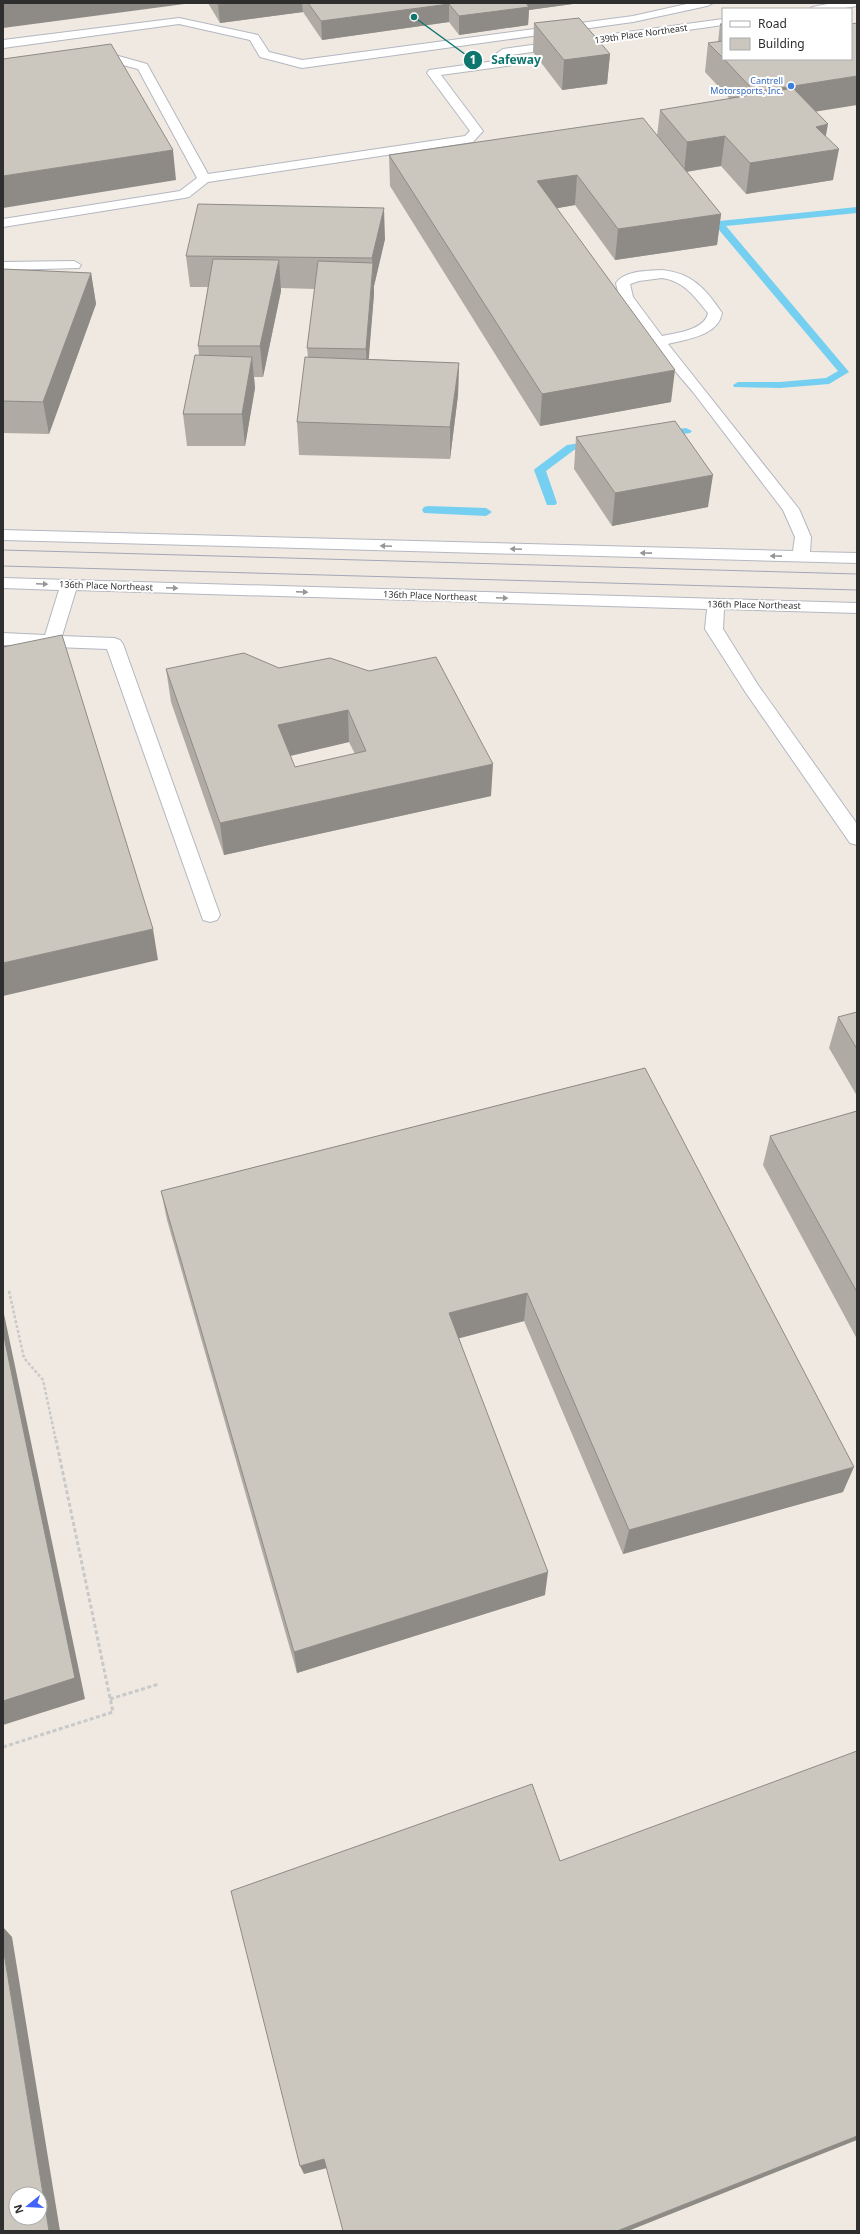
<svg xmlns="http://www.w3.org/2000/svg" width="860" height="2234" font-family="'Noto Sans',sans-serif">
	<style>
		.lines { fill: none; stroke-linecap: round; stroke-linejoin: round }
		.stream { fill: #75cff0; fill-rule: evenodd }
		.minor-casing { stroke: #b4b7c1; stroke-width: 2 }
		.path-far1 { stroke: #c9c9c9; stroke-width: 2.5; stroke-dasharray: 3 2; stroke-linecap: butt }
		.path { stroke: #c9c9c9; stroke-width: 3; stroke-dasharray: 4 2.5; stroke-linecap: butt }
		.minor { fill: #fff; fill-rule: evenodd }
		.tram { stroke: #a3a6b8; stroke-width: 1 }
		.wall { fill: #afaba4; fill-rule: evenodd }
		.shaded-wall { fill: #8e8b86 }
		.building { fill: #cbc7bf; stroke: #8e8b86; fill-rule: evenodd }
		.oneway { fill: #969696 }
		.shop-dot { fill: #3f7fe0; stroke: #fff; stroke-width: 1.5 }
		.labels { text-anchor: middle; stroke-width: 4; stroke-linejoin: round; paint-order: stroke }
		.far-street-label { font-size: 9px; fill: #2e2e2e; stroke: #fff }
		.far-shop-label { font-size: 9px; fill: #366cbe; stroke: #fff; text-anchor: end }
		.leader { fill: none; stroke: #0f766e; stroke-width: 1.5 }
		.callout-dot { fill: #0f766e; stroke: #fff; stroke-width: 1.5 }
		.mark-label { font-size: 12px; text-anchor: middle; font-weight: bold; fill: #fff }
		.callout-label { font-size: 12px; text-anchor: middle; font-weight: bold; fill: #0f766e; stroke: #fff; stroke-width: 4; stroke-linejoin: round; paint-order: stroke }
	</style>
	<rect width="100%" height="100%" fill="#efe9e1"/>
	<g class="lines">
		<path class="stream" d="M857 207V213L726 226 849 372 829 384 780 388 734 387 733 385 738 382H780L826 378 838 371 714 224 719 221Z
			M686 428 692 431 690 433 660 437 654 434 660 431Z
			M596 441 602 444 600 446 574 450 546 471 557 503 555 505H547L534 470 536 468 567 445Z
			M428 506 486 508 492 512 486 516 424 513 422 510 424 507Z"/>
		<defs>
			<path id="minor" d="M691 3H713L707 6 633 22 302 68 260 57 250 40 179 24 3 48V40L179 18 258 35 269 52 302 60 633 16Z
				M833 3H857V6L839 9H810L812 7Z
				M723 19V25L511 55 516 62 514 65 441 75 483 131 473 142 208 182 189 197 184 198 3 227V219L180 191 197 178 138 69 115 63 89 65 87 62 89 59 115 55 147 64 208 174 465 136 470 131 427 73 429 70 502 60 497 53 503 49Z
				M74 261 81 265 79 268 3 270V262Z
				M662 270C692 273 706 289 722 313 718 336 687 339 668 344L799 509 811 537 810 552 857 553V563L3 540V530L793 551 795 537 783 510 693 392 653 345 619 297 616 283C625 270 648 271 662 270ZM662 278C684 281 695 297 708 313 705 330 676 333 662 336L633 297 630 284 639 281Z
				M3 578 857 603V613L724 609 723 629 758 685 857 824V845L850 843 746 693 705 629 707 609 76 590 62 636 114 638 120 640 123 644 220 915 217 920 210 922 203 920 107 649 3 645V633L45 635 59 590 3 588Z"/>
		</defs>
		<use href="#minor" class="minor-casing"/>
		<path class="path-far1" d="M9 1291 24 1358 43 1380 56 1441"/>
		<path class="path" d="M110 1699 159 1684
			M3 1747 113 1712 56 1440"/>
		<use href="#minor" class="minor"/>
		<path class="tram" d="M3 550 857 574
			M3 566 857 590"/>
	</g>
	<path class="wall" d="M208 3H580L529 10 528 25 459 35 449 22 322 40 303 12 220 23Z
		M534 23 610 54 607 84 562 90 533 52Z
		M720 24H723V59H851L815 112 825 137 833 180 746 194 721 166 687 172 721 214 717 245 615 260 575 205 557 208 671 402 540 426 390 186 389 155 657 136 660 110 730 99 705 72 708 43 718 42Z
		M385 239 374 286V294L368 359 459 363 458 395 450 459 299 455 297 422 308 357 307 348 315 289 281 288V291L263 377H254L255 388 245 446H187L183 414 199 355 198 346 208 287H190L186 256Z
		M3 269 91 273 96 304 49 434 3 433Z
		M576 437 708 507 612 526 574 469Z
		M279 668 491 796 224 855 171 702 166 669ZM349 742 355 754 295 767 290 756Z
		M857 1012V1096L829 1048 838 1017Z
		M645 1068 843 1492 623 1554 524 1321 459 1338 545 1595 297 1673 167 1220 161 1191Z
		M857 1111V1339L763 1165 770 1136Z"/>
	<path class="shaded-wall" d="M3 3H192L3 28Z
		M230 3H302L303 12 220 23 218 5Z
		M517 3H580L529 10 528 25 459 35V16Z
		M449 4V22L322 40 321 21Z
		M610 54 607 84 562 90 564 60Z
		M857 76V105L751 122 755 92Z
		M828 124 823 152 839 149 833 180 746 194 750 163 816 127Z
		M725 136 721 166 684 172 687 142Z
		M173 150 176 180 3 208V176Z
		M577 175 575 205 536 212 537 181Z
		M384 208 385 239 374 286V294L367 381 366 349 373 269 372 258Z
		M721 214 717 245 615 260 618 229Z
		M279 260 281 291 263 377 260 346Z
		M91 273 96 304 49 434 43 402Z
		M252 357 255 388 245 446 242 414Z
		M459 363 458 395 450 459V427Z
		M675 370 671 402 540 426 542 394Z
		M713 475 708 507 612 526 615 493Z
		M348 710 349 742 281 758 278 725Z
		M493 764 491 796 224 855 220 823Z
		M153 929 158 960 3 996V963Z
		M527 1293 524 1321 449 1341V1313Z
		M3 1309 85 1699 3 1725Z
		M854 1467 843 1492 623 1554 629 1530Z
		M548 1572 545 1595 297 1673 294 1652Z
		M3 1927 12 1937 60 2231H49L3 1947Z
		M857 2136V2140L628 2231H617Z
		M324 2159 327 2168 304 2174 300 2166Z"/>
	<path class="building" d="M217 3H230L218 5Z
		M308 3H526L529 7 459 16 449 4 321 21Z
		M579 18 610 54 564 60 534 23Z
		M857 23V76L755 92 724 59H851V24Z
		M720 24H723V27Z
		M723 41V58L708 43Z
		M111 44 173 150 3 176V59Z
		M793 88 828 124 816 127 839 149 750 163 725 136 687 142 660 110Z
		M643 118 721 214 618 229 577 175 537 181 675 370 542 394 389 155Z
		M198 204 384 208 372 258 186 256Z
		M213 259 279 260 260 346H198Z
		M318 261 373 263 366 349 307 348Z
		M3 269 91 273 43 402 3 401Z
		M195 355 252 357 242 414H183Z
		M305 357 459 363 450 427 297 422Z
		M675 421 713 475 615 493 576 437Z
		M62 635 153 929 3 963V647Z
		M244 653 279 668 330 658 369 671 436 657 493 764 220 823 166 669ZM348 710 366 751 295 767 278 725Z
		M857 1012V1049L838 1017Z
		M645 1068 854 1467 629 1530 527 1293 449 1313 548 1572 294 1652 161 1191Z
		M857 1111V1292L770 1136Z
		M3 1332 75 1678 3 1701Z
		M857 1751V2136L617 2231H343L324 2159 300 2166 231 1891 532 1784 560 1861Z
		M3 1947 49 2231H3ZM16 2194H40V2218H16Z"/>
	<defs><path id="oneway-solid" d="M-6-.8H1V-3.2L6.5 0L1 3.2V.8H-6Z"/></defs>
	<g class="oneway">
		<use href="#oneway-solid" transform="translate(386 546) rotate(-178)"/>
		<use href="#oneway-solid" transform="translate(516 549) rotate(-178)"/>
		<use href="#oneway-solid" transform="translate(646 553) rotate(-179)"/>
		<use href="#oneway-solid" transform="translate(776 556) rotate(-179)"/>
		<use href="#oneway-solid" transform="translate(42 584) rotate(2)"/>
		<use href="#oneway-solid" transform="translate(172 588) rotate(2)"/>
		<use href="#oneway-solid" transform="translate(302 592) rotate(2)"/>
		<use href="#oneway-solid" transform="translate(502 598) rotate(2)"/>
	</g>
	<circle class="shop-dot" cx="791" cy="86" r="4"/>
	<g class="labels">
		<g class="far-street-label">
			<text transform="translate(641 34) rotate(-8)" y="3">139th Place Northeast</text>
			<text transform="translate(106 586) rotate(2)" y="3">136th Place Northeast</text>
			<text transform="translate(430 596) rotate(2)" y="3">136th Place Northeast</text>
			<text transform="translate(754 605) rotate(1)" y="3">136th Place Northeast</text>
		</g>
		<g class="far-shop-label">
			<text x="783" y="84">Cantrell<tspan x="783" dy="10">Motorsports, Inc.</tspan></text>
		</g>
	</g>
	<path class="leader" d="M414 17L473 60"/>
	<g class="callout-dot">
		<circle cx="414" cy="17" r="4"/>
		<circle cx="473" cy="60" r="10"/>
	</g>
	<g class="mark-label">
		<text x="473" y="64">1</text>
	</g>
	<g class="callout-label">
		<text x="516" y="64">Safeway</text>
	</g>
	<rect width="860" height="2234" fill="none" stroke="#2e2e2e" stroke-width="8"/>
	<rect x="722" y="8" width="130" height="52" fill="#ffffff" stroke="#ababab"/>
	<rect x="730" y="21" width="20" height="6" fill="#ffffff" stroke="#ababab"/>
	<text x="758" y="28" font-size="12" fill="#2e2e2e">Road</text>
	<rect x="730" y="38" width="20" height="12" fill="#cbc7bf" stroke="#ababab"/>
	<text x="758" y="48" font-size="12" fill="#2e2e2e">Building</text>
	<g transform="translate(28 2206) rotate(252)"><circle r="19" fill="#ffffff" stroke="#ababab"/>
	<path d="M0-3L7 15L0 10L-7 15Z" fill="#4264fb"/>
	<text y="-6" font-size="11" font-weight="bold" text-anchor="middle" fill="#2e2e2e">N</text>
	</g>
</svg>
